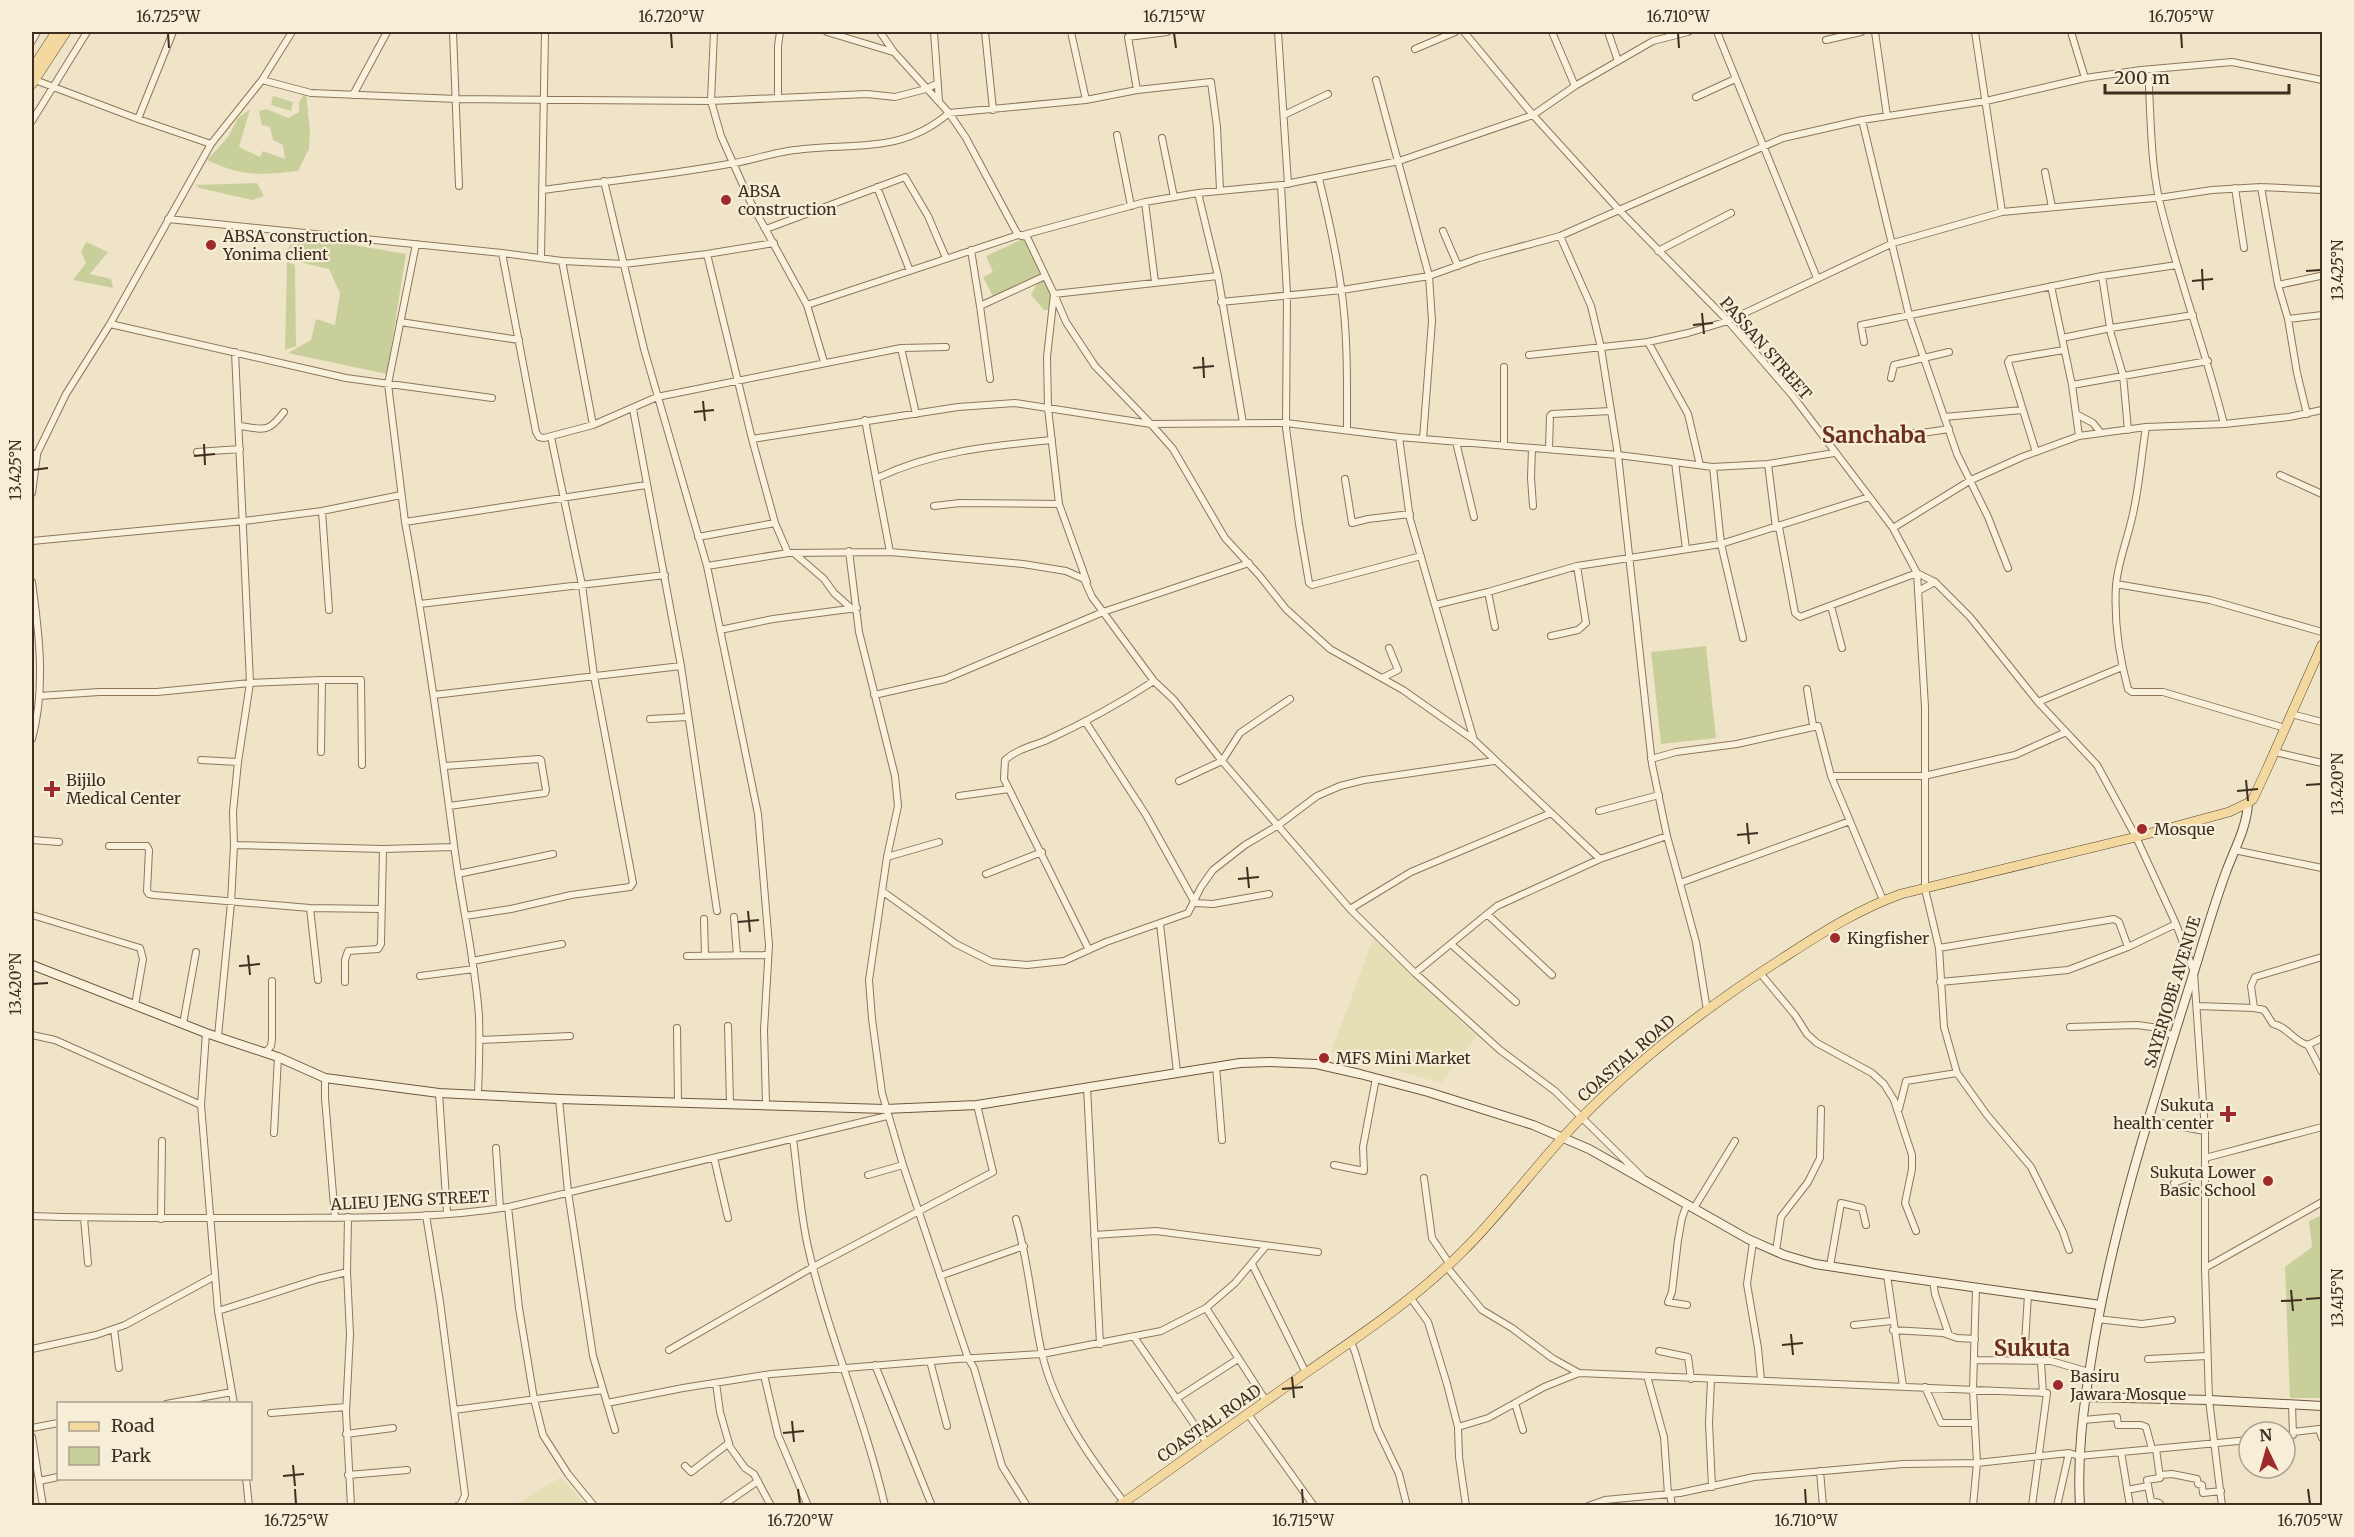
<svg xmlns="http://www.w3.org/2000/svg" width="2354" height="1537" font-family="Merriweather,serif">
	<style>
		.farmland { fill: #e6deb5 }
		.green { fill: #c9cf9b }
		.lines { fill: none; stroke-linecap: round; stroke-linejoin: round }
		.street-casing { stroke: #8d765c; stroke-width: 8 }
		.secondary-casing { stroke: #6f573f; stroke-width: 10 }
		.primary-casing { stroke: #5b4430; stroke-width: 10 }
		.street { stroke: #faf1dc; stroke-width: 6 }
		.secondary { stroke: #faf1dc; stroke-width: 8 }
		.primary { stroke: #f3d9a0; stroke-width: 9 }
		.ticks { fill: none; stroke: #3d2e20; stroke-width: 2 }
		.poi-dot { fill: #9e2a2b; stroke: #f7eed8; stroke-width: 2 }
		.labels { text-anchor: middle; stroke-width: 4.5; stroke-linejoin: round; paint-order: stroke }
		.poi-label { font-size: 16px; fill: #3d2e20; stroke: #f7eed8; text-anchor: start }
		.street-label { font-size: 16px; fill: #3d2e20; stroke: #f7eed8 }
		.district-label { font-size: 22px; font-weight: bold; fill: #6b2e1e; stroke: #f7eed8 }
		.neatline { fill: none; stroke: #3d2e20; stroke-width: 2 }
		.ticks-label { font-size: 15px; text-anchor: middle; fill: #3d2e20 }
	</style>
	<rect width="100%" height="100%" fill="#f0e4c8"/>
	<path class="farmland" d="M1373 939 1476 1036 1441 1083 1331 1052Z
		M561 1477 585 1505H515Z"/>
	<path class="green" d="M306 92 310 132 309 149 298 171C260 175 243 177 207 160L228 137 238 118 250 109 239 147 260 157 263 151 285 159 283 145 273 140 270 127 262 125 259 111 267 109 288 118 299 112V102Z
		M273 96 293 102 291 111 271 105Z
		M257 183 264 196 252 200 199 188 196 185Z
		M296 235 406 254 387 374 288 353 311 340 316 319 335 325 340 293 329 269 290 260 288 249Z
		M1027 237 1054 294V310H1044L1031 295 1037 284 1032 279 993 297 983 277 993 272 986 256Z
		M86 242 108 252 90 274 111 279 113 288 73 280 86 263 81 252Z
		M287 262 295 265 296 346 285 350Z
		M1706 646 1716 738 1661 744 1651 652Z
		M2322 1215V1398H2290L2285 1267 2312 1247 2309 1221Z"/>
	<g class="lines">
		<defs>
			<path id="street" d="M453 32 459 186
				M714 32 711 101 721 136 751 203 807 305 824 362
				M827 32 893 52
				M880 32 894 52 949 113 966 138 1018 235 1027 237 1054 294 1047 357 1048 408 1059 504 1087 582
				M934 32 939 101
				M985 32 993 110
				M1071 32 1086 100
				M1278 32 1288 184
				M1464 32 1533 115 1620 211 1728 321 1792 395 1893 528 1917 573 1935 582 1970 617 2038 702 2097 765 2136 837 2176 924 2194 972 2205 1131V1268L2209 1400 2222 1506
				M1608 32 1618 61
				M1717 32 1817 278
				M1875 32 1887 116
				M1975 32 2002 212
				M2071 32 2085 78
				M1826 40 1861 32
				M32 41 37 32
				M1415 49 1455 32
				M2148 70C2151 113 2150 157 2159 199 2177 275 2205 348 2224 424
				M35 80 138 119 211 144
				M262 80 311 93 457 99 711 101 867 94 895 97 926 89 938 83
				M1376 80 1429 276 1432 321 1423 439
				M1573 87 1653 41 1688 32
				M1137 90 1128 37 1167 32
				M353 95 387 32
				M1696 97 1735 79
				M778 98V46L780 32
				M1284 115 1328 94
				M138 119 173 32
				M1862 120 1909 315 1957 454 1988 517 2008 568
				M32 121 87 32
				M1117 135 1131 206
				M1162 138 1174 197
				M2045 172 2052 207
				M1319 179C1328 215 1336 251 1341 287 1348 334 1347 383 1347 430
				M604 181 644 349 707 566 758 814 769 945 764 1030 766 1104
				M1281 185 1287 294 1286 428 1299 524 1309 583 1312 585 1421 556
				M877 187 910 271
				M2261 187 2278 285 2288 319 2297 373 2307 414
				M2235 188 2244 248
				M543 190C606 181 671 175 734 163 752 160 769 154 788 151 847 141 898 157 949 113L1086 100 1137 90 1211 82 1217 127 1220 190
				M1198 193 1218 276 1243 423
				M1145 202 1155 282
				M168 219 502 253 562 261 624 264 707 254 774 243
				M766 229 905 177 928 216 946 258
				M1443 231 1458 266
				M1560 236 1591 306 1601 348 1618 455 1652 764 1667 836 1696 942 1707 1010
				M971 250 980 306
				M1658 251 1731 213
				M502 253 536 432 539 437 544 438 593 425 657 397 901 348 946 347
				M707 254 752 439 775 523 788 553 890 552 1023 564 1066 571 1084 579 1092 597 1154 681 1174 700 1222 761 1350 909 1415 973 1500 1050 1555 1091 1642 1177
				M541 258 545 32
				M562 261 593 425
				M1218 276 1054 294 1066 322 1095 366 1151 424 1173 449 1225 538 1259 575 1286 609 1330 649 1403 690 1474 740 1600 859
				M2102 276 2111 334 2123 375 2128 430
				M2278 285 2320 276
				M2051 286 2072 385 2079 436
				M1221 302 1342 290 1429 276 1479 258 1560 236 1783 138 1862 120 1986 101 2085 78 2141 70 2232 62 2322 80
				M807 305 1018 235H1023L1145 202 1198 193 1281 185 1399 161 1533 115 1575 86 1552 32
				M2288 319 2322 315
				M400 322 519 340
				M110 324 346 378 492 398
				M2062 338 2111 328 2193 315
				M1648 342 1688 414 1700 465
				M1864 342 1861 325 2102 276 2177 265
				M901 348 916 414
				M235 352 250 683 322 680
				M1529 355 1648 342 1688 333 1728 321 1893 243 2002 212 2165 197 2212 190 2261 187 2322 190
				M1891 378 1894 365 1949 352
				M990 379 980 306 1045 276
				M2072 385 2208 361
				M633 409 681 666 717 911
				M2076 414 2093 423 2101 433
				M1944 417 2022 410
				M865 420 890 552
				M239 426C265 429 267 434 284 412
				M2146 427C2141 458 2139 492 2131 522 2126 543 2118 563 2116 585 2114 619 2119 656 2128 689L2132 692H2163L2285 728
				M1893 433H1922L1949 429
				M1399 437 1410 519 1474 740
				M752 439 958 407 1015 403 1151 424 1286 423 1399 437 1618 455 1713 467 1768 464 1834 453
				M1456 442 1474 517
				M1504 446V367
				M1532 448 1531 478 1533 506
				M1549 449 1550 416 1552 414 1611 411
				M197 452 240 449
				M2036 452 2008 362 2010 359 2064 350
				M32 453 37 455 32 493
				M1675 462 1686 549
				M32 464 66 394 110 324 211 144 262 80 292 32
				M1768 464 1776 528
				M1713 467 1721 544 1743 638
				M2280 475 2322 494
				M877 478C934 451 990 446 1052 440
				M1345 479 1352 523 1368 519 1410 514
				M934 506 960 503 1059 504
				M322 511 329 610
				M405 522 388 384 416 244
				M1779 527 1795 613 1800 617 1917 573 1925 707V889L1939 948 1944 1027 1957 1073 1987 1115 2031 1167 2063 1232 2069 1250
				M1893 528 1971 480 2022 457 2079 436 2146 427 2224 424 2289 417 2322 410
				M698 537 775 523
				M32 541 244 521 322 511 401 495
				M849 551 859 632 895 776 898 806 887 857 869 980 872 1019 882 1093 903 1165 968 1358 974 1368 1002 1466 1027 1506
				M795 554 824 579 834 593 852 609
				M707 566 788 553
				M32 582C39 633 46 688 32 739
				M2116 584 2210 600 2322 632
				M1918 591 1935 582
				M1488 592 1495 627
				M420 604 665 575
				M1435 605 1488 592 1577 566 1721 544 1869 497
				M1831 606 1842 648
				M720 630 773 619 857 608
				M1551 636 1578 630 1586 623 1577 566
				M1382 678 1398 670 1389 648
				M1807 689 1813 725
				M434 695 681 666
				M874 695 945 679 1103 612 1249 563
				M39 696 99 692H157L250 683 238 762 233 812 234 845 231 903 218 1036
				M2038 702 2122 667
				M2291 714 2322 722
				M650 719 688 717
				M1085 721 1146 815 1195 903 1213 904 1269 894
				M321 752 322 680H361L362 765
				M2275 752 2322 763
				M1651 759 1676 752 1737 744 1818 726 1831 776 1883 900
				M201 760 238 762
				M445 766 539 759 541 760 546 790 545 793 449 806
				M1831 776H1924L2015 755 2066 732
				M1179 781 1222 761 1240 733 1290 699
				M959 796 1009 789
				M1599 811 1659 795
				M32 840 59 842
				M234 845 383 849 454 847
				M109 846H147L149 850 147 891 149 894 154 895 310 908 381 909
				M2234 850 2322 868
				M887 857 939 842
				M458 874 553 854
				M986 874 1042 852
				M1680 883 1850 821
				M882 891 956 944 992 962 1027 965 1064 961 1106 942 1188 913 1201 887 1213 870 1245 845 1277 826 1317 796 1340 786 1364 780 1494 761
				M310 908 318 980
				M1350 909 1411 872 1551 813
				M1487 914 1552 975
				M32 915 140 948 143 959 135 1005
				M465 916 511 909 571 895 630 887 633 883 594 676 582 585 551 437
				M734 917 737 955
				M704 919 705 955
				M1160 924 1177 1072
				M1451 944 1516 1002
				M1939 948 2114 919 2119 922 2128 947 2176 924
				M1089 950 1004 779 1005 760C1017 749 1033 746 1047 740 1084 723 1120 703 1154 681
				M687 956 768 955
				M472 961 562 944
				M1415 973 1497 906 1600 859 1667 836
				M1760 973 1795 1015 1807 1034 1817 1043 1872 1073 1884 1084 1894 1100 1912 1155V1169L1905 1203 1916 1231
				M420 976 474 969
				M345 982V960L348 951 378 949 381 944 383 849
				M1940 982 2068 970 2128 947
				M2197 1006 2254 1008 2264 1010 2273 1024C2287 1026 2294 1042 2308 1045
				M2254 1008 2251 986 2255 977 2322 957
				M183 1024 196 952
				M728 1026 730 1103
				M2070 1027 2137 1025 2152 1027 2174 1036
				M677 1028 678 1102
				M206 1033 201 1105 218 1311 234 1404
				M32 1035 55 1040 201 1105
				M2322 1038 2308 1045 2322 1072
				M479 1040 570 1036
				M265 1053 271 1046 272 1039V981
				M1216 1066 1222 1140
				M325 1078V1098L335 1218
				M1087 1087 1100 1344
				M439 1093 447 1213
				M478 1093C479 1068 480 1042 479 1016 475 959 461 902 454 845 440 737 425 629 405 522L646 485
				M559 1099 568 1192 593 1356 615 1430
				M1899 1109 1906 1081 1957 1073
				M2149 1121 2205 1131
				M274 1133 278 1057
				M793 1139C798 1175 800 1212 808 1247 828 1335 865 1418 885 1506
				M496 1148 500 1208
				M714 1158 728 1218
				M2205 1158 2322 1127
				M1334 1165 1364 1171 1363 1147 1376 1078
				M868 1175 903 1165
				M1424 1178 1432 1238 1449 1263
				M2174 1183 2204 1172
				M508 1207 519 1308 534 1399 543 1435 568 1474 594 1506
				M1694 1208 1735 1141
				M426 1215 440 1302 465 1495 461 1504 457 1506
				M32 1216C110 1219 189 1218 268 1218 348 1217 429 1220 508 1207L887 1116
				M348 1217 347 1272 350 1334 346 1412 351 1506
				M84 1218 88 1263
				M161 1219 162 1141
				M1016 1219C1029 1263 1032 1309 1042 1354 1055 1409 1090 1458 1124 1502
				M1094 1235 1156 1231 1318 1252
				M1753 1242 1747 1284 1758 1348 1761 1380
				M1776 1251 1781 1217 1808 1182 1820 1158 1821 1109
				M1252 1264 1306 1373
				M1446 1266 1482 1310 1512 1328 1552 1358 1579 1373 2047 1393 2032 1506
				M1830 1266 1841 1203 1862 1208 1866 1225
				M2205 1268 2322 1202
				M1887 1275 1903 1386
				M940 1276 1024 1246
				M1933 1281 1935 1294 1949 1335
				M1410 1297 1428 1322 1447 1384 1458 1427 1459 1457 1466 1506
				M1687 1305 1668 1302 1672 1292 1678 1240 1682 1218 1687 1204
				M1206 1308 1266 1401
				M218 1311 318 1279 347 1272
				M2097 1319 2142 1324 2172 1320
				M1854 1325 1892 1321
				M114 1329 119 1368
				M1893 1330 1943 1333 1957 1338 1975 1339
				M1134 1337 1207 1443
				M1351 1342 1355 1352 1377 1428 1399 1474 1407 1506
				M32 1349 96 1335 125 1325 215 1276
				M669 1350 813 1267 993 1172 977 1105
				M1659 1351 1688 1357 1691 1379
				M2148 1359 2207 1356
				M1974 1360 2051 1361 2089 1372
				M930 1361 947 1426
				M2024 1361 2028 1294
				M2041 1362 2043 1393
				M875 1365 932 1506
				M764 1375 778 1435 808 1506
				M1647 1376 1664 1437 1668 1494
				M1711 1380 1709 1423 1712 1487
				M716 1383 720 1412 730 1447 745 1468 754 1474 771 1506
				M1925 1387 1941 1423H1975
				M1176 1399 1238 1359
				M607 1403 683 1388 771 1374 957 1359 1042 1354 1161 1331 1206 1308 1235 1283 1266 1246
				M1515 1403 1523 1430
				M166 1404 232 1392
				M454 1410 603 1390
				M271 1413 346 1407
				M1248 1414 1314 1506
				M2083 1420 2117 1417 2118 1425H2141L2146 1427 2152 1449
				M1458 1427 1488 1418 1544 1387 1579 1373
				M32 1428 58 1423
				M2293 1432 2319 1429 2322 1438
				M346 1434 393 1428
				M2285 1436 2293 1435 2292 1405
				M32 1437 43 1506
				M2156 1449 2160 1478 2147 1480 2151 1501 2159 1503 2162 1506
				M2121 1452 2130 1506
				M685 1466 691 1472 729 1443
				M1820 1471 1823 1506
				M348 1475 407 1470
				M2160 1475 2172 1474 2197 1479 2198 1484 2202 1485 2203 1493 2221 1491
				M246 1478 249 1506
				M39 1481 58 1477
				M2127 1490 2148 1486
				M1670 1494 1672 1506
				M722 1506 758 1481
				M1588 1506 1605 1500 1680 1493 1754 1477 1903 1464 1977 1463 2069 1453 2079 1456 2249 1440
				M1973 1506 1977 1463 1973 1390 1976 1287
				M2057 1506 2069 1453"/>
			<path id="secondary" d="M32 965 206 1033 278 1057 325 1078 439 1093 559 1099 885 1109 977 1105 1240 1063 1270 1062 1316 1064 1360 1074 1428 1092 1533 1125 1589 1149 1748 1239 1784 1255 1815 1264 1887 1275 2100 1305
				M2085 1397 2209 1400 2322 1406
				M2080 1506C2077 1457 2083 1409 2091 1361 2112 1225 2156 1094 2197 962 2206 932 2215 902 2226 872 2234 850 2247 827 2248 803"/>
			<path id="primary" d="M32 69 56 32
				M32 84 66 32
				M1119 1506C1182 1461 1244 1416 1307 1372 1361 1335 1416 1298 1462 1252 1505 1210 1539 1160 1582 1117 1644 1054 1712 1003 1786 956 1825 931 1857 910 1901 894L2136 837 2229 812 2248 803 2253 799 2266 771 2322 645"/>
		</defs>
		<use href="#street" class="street-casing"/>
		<use href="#secondary" class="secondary-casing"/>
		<use href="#primary" class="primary-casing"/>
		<use href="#street" class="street"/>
		<use href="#secondary" class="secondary"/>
		<use href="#primary" class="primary"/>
	</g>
	<path class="ticks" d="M168 33 169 48M671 33 672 48M1174 33 1176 48M1678 33 1679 48M2181 33 2182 48M2202 269 2203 290M2306 271 2321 270M2192 281 2213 279M1702 313 1704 334M1693 325 1713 323M1203 357 1204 378M1193 368 1214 366M703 401 705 421M694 412 714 410M204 444 205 465M194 456 215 454M33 470 48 468M2246 780 2248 801M2306 785 2321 784M2237 791 2258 789M1747 823 1749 844M1737 835 1758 833M1247 867 1249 888M1238 879 1259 877M748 911 750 932M738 922 759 920M248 955 250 975M239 966 260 964M33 984 48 983M2291 1290 2293 1311M2306 1299 2321 1298M2281 1301 2302 1300M1791 1334 1793 1355M1782 1345 1803 1343M1292 1377 1294 1398M1282 1389 1303 1387M792 1421 794 1442M783 1433 804 1431M293 1465 295 1486M283 1476 304 1474M295 1489 296 1504M798 1489 800 1504M1302 1489 1303 1504M1805 1489 1806 1504M2308 1489 2310 1504"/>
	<g class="poi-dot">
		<circle cx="726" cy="200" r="6"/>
		<circle cx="211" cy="245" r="6"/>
		<path d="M49 780h6v6h6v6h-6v6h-6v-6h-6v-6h6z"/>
		<circle cx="2142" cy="829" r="6"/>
		<circle cx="1835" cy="938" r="6"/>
		<circle cx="1324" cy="1058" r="6"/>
		<path d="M2225 1105h6v6h6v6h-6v6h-6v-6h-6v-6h6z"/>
		<circle cx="2268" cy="1181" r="6"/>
		<circle cx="2058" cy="1385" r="6"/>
	</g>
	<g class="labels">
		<g class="poi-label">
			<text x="738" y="197">ABSA<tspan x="738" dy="18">construction</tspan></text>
			<text x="223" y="242">ABSA construction,<tspan x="223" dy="18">Yonima client</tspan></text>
			<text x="66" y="786">Bijilo<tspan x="66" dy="18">Medical Center</tspan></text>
			<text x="2154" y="835">Mosque</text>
			<text x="1847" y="944">Kingfisher</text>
			<text x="1336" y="1064">MFS Mini Market</text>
			<text x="2214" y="1111" text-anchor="end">Sukuta<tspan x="2214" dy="18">health center</tspan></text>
			<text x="2256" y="1178" text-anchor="end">Sukuta Lower<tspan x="2256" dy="18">Basic School</tspan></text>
			<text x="2070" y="1382">Basiru<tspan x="2070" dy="18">Jawara Mosque</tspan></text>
		</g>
		<g class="street-label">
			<text transform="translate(1766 348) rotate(49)" y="6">PASSAN STREET</text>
			<text transform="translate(2172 992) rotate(-73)" y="6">SAYERJOBE AVENUE</text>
			<text transform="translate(1626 1058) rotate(-41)" y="6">COASTAL ROAD</text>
			<text transform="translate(410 1200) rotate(-3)" y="6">ALIEU JENG STREET</text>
			<text transform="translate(1209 1423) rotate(-35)" y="6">COASTAL ROAD</text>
		</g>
		<g class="district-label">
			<text x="1874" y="443">Sanchaba</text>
			<text x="2032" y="1356">Sukuta</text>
		</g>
	</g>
	<rect width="2354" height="1537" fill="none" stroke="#f7eed8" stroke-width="66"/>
	<rect x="57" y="1402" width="195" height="78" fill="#f7eed8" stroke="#ada18e" stroke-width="1.5"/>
	<rect x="69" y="1422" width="30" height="9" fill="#f3d9a0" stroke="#ada18e" stroke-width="1.5"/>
	<text x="111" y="1432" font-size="18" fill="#3d2e20">Road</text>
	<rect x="69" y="1447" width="30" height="18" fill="#c9cf9b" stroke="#ada18e" stroke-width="1.5"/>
	<text x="111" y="1462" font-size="18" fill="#3d2e20">Park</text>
	<g transform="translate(2267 1450) rotate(355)"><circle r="28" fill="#f7eed8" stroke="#ada18e" stroke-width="1.5"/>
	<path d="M0-4.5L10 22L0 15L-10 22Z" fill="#9e2a2b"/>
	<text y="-9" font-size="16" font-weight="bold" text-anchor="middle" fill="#3d2e20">N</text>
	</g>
	<path d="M2105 84v9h184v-9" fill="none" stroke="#3d2e20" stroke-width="3"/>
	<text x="2114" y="84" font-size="18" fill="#3d2e20" stroke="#f7eed8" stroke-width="4.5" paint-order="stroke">200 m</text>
	<rect x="33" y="33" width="2288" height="1471" class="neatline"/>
	<g class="ticks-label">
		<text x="168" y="22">16.725°W</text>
		<text x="671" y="22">16.720°W</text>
		<text x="1174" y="22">16.715°W</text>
		<text x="1678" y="22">16.710°W</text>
		<text x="2181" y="22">16.705°W</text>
		<text transform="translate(2338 270) rotate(-90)" y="5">13.425°N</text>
		<text transform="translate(16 470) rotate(-90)" y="5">13.425°N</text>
		<text transform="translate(2338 784) rotate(-90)" y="5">13.420°N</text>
		<text transform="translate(16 984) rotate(-90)" y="5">13.420°N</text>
		<text transform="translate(2338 1298) rotate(-90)" y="5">13.415°N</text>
		<text x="296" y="1526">16.725°W</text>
		<text x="800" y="1526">16.720°W</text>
		<text x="1303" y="1526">16.715°W</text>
		<text x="1806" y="1526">16.710°W</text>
		<text x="2310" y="1526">16.705°W</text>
	</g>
</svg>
